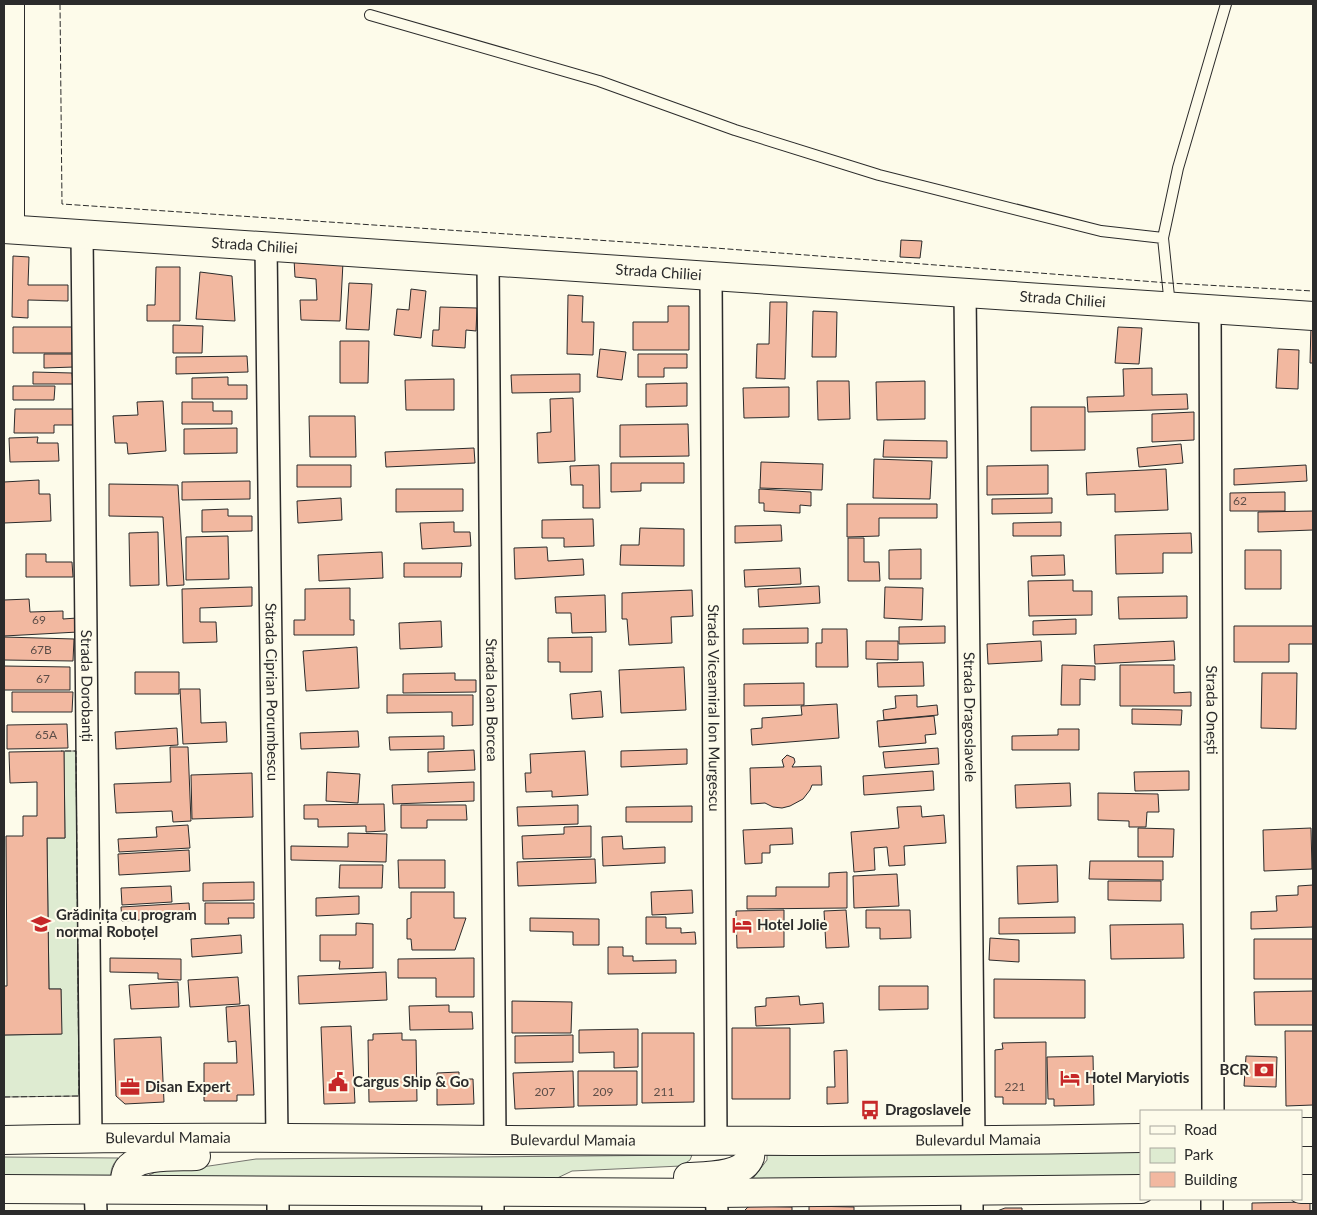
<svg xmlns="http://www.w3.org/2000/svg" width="1317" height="1215" font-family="Lato,sans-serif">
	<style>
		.green { fill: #deebd1; stroke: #74746e }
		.building { fill: #f2b8a0; stroke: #2b2b2b }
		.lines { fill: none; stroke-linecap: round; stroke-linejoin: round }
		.lane-casing { stroke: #2b2b2b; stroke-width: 12 }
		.street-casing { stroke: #2b2b2b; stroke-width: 24 }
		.secondary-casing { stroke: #2b2b2b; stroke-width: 30 }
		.lane { stroke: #fdfbea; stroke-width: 10 }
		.street { stroke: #fdfbea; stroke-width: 21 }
		.secondary { stroke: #fdfbea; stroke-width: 28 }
		.fence { stroke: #2b2b2b; stroke-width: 1; stroke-dasharray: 6 2.5; stroke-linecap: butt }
		.labels { text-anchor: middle; stroke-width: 4; stroke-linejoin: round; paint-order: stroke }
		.number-label { font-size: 12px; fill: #5d4e48 }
		.street-label { font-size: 15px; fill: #2b2b2b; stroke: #fdfbea }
		.poi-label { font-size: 15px; font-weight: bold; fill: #2b2b2b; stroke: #fdfbea; text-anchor: start }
	</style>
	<rect width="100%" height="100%" fill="#fdfbea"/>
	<path class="green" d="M64 751H76L79 1096 4 1097V1035L61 1034V989H49L47 838H65Z
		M1141 1152V1177L751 1181 767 1160V1155Z
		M692 1155 690 1160 681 1166 572 1171 551 1181 149 1178V1175L158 1171 209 1166 256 1159Z
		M4 1157 118 1158C113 1164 110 1170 111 1178H4Z"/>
	<path class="building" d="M901 240 922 241 920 258 900 257Z
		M13 256 29 257 28 285H68V301L28 300V318L12 317Z
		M294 259 343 262 340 321 301 320 300 300H317L316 279 295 277Z
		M156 267H180V321H147V305H155Z
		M200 272 232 276 235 321 196 319Z
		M349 283 372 284 369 330 346 329Z
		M411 289 426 291 421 338 394 335 397 309 409 310Z
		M568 295 583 296 582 322H594L593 355 567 354Z
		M770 302H787L785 379 756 378 757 344H769Z
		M668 306H689V350H633V322H668Z
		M440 307 477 308 476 331 466 330 465 348 432 346 433 330H439Z
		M813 311 837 312 836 357H812Z
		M173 325 203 326 202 353H173Z
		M1311 325H1313V363H1310Z
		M13 327H76V353H13Z
		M1118 327 1142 328 1139 364 1115 363Z
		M340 341H369L368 383H340Z
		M600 349 626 352 622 380 597 377Z
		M1278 349 1299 350 1298 389 1276 388Z
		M44 354H74V367L44 368Z
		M638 354H687V368H664V377H638Z
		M247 356 248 372 176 374V357Z
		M1152 368V395L1187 394 1188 409 1088 412 1087 397 1124 396 1123 369Z
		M33 372 72 373 73 384H33Z
		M580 374V392L512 393 511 375Z
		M228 377V385H247V399H192V378Z
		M454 379V410H406L405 380Z
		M817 381H849L850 419 818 420Z
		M925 381V419L877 420 876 382Z
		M687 383V406L646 407V384Z
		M13 386H55L54 400H13Z
		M789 387V417L744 418 743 388Z
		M573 398 575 461 538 463 537 433 551 432 550 399Z
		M163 401 166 451 128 454 127 443H115L113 416 138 415 137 402Z
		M182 402H213V411H232V424H182Z
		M1031 407H1085V450L1031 451Z
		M15 409H77V425H54V433H14Z
		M1194 412V440L1152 442V414Z
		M309 416H355L356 457H310Z
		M688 424 689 456 620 457V425Z
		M237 428V453L184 454V429Z
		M38 437 37 443H58L59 461 10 462 9 438Z
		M884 440 947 441V458L883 457Z
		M1181 444 1183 463 1139 467 1137 448Z
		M474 448 475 463 386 467 385 452Z
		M874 459 932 461 930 499 873 498Z
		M761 462 823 464 822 490 760 488Z
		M611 463H684V483H641V491L611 492Z
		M297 465H351V487H297Z
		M599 465 600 508H583V485H571L570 466Z
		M1048 465V494L987 495V466Z
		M1306 465 1307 481 1234 485V469Z
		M1166 469 1168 510 1115 512V494L1087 495 1086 473Z
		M39 480V494H50L51 521 4 523V482Z
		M250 481V499L182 500V482Z
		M109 484 178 485 184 585 167 586 163 517 109 516Z
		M396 489H463V511L396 512Z
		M759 489 811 492V506L800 505V513L764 511V503H759Z
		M1285 492V511H1230V493Z
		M341 498 342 520 298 523 297 501Z
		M1052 498V513L992 514V499Z
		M847 504H937V518H879V536L847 537Z
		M228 509V516H252V531L202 532V510Z
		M1313 511V530L1258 532V512Z
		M593 519 594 546 564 547V538H542V520Z
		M454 522V532H470L471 546 422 549 420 523Z
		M1061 522V536H1013V523Z
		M781 525 782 541 735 543V526Z
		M640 528 684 529V566L620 565 621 545H639Z
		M158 532 159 585 130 586 129 533Z
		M1191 533 1192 553H1163V573L1116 574 1115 535Z
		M228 536 229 579 186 580V537Z
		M848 538H864V562H879L880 581H848Z
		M547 547 548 561 583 559 584 575 515 579 514 548Z
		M921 549V579H889V550Z
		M1245 550H1281V589H1245Z
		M382 552 383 578 319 581 318 555Z
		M26 554H46V562H72L73 577H26Z
		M1064 555 1065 575 1032 576 1031 556Z
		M404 563H462L461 577H404Z
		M800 568 801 584 745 587 744 570Z
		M1073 580V591H1092V615L1029 616 1028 581Z
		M819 586 820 603 759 607 758 589Z
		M252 587V606L200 608V622H216L217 642 183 643 182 589Z
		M885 587 923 588 922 620 884 618Z
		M350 588V620H354V635H294V620H305V589Z
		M692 590 693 616 671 617 672 643 629 645 627 619H622V593Z
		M605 595 606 632 572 633 571 613H556L555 597Z
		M1187 596V618L1119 619 1118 597Z
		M29 599 30 612 63 611V619L77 618 78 632 4 636V600Z
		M1076 619V634L1033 635V621Z
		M441 621 442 647 400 649 399 623Z
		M945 626V643L899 644V627Z
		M1234 626H1313V644H1289V662H1234Z
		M808 628V643L743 644V629Z
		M822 629H847L848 667H816V643H822Z
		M4 637 74 639 73 661 4 660Z
		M592 637V672H560V662H548V638Z
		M866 641H898V660L866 659Z
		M1041 641 1042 661 988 664 987 644Z
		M1174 641 1175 660 1095 664 1094 645Z
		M357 647 359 688 306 691 303 651Z
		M923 662 924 686 878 687 877 663Z
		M1062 665 1095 666V680L1080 679V705H1061Z
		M1120 665H1174V693L1191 692V706H1120Z
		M4 666 70 667V690H4Z
		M684 667 686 710 621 713 619 670Z
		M135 672H179V694H135Z
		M455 673V680H476V692L403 693V674Z
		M1262 673H1297L1296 729 1261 728Z
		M804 683V705L744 706V684Z
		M180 689H200L201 723 226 722 227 742 183 744Z
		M601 691 603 717 572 719 570 694Z
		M12 692H73L72 712H12Z
		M387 695H473V725L452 726V712L387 713Z
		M917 695V707L937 705 938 715 884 720 883 710 896 708 895 696Z
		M837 704 839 738 752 745 751 729 762 728V718L802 715 801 706Z
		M1132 709 1182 710 1181 725 1132 724Z
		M934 716 936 734 925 735 926 743 879 747 877 721Z
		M67 724 68 748 7 749V725Z
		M177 728 178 745 116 749 115 732Z
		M1058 729H1079V750H1012V736L1058 735Z
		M358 731 359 747 301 749 300 733Z
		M444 736V749L390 750 389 737Z
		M170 747H188L191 821 173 822 172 811 116 813 114 784 171 782Z
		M938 748 939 764 885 768 883 752Z
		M687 749V764L621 767V751Z
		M474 750 475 770 428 772V752Z
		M64 751 65 838H47L49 989H61L62 1034 4 1035V986H7L6 836H23V816H37V782L10 783 9 752Z
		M585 751 588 795 552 797V791L526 792 525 773H531L530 754Z
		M787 755 794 758 795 762 792 767 821 766 822 785H812L810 790 803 799 790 806 782 808 773 807 765 803 751 804 750 768 784 767 782 760Z
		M933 771 934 790 864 795 863 776Z
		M1189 771V790L1135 791 1134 772Z
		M327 772 360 774 358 803 326 801Z
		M252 773 253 817 192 819 191 775Z
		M474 782V801L393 804 392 785Z
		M1070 783 1071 806 1016 808 1015 785Z
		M1098 793 1158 794 1159 812H1147L1146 827H1129V821L1098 820Z
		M384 804 385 831 366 832V826L318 827V819H304V805Z
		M401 805H466L467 820H427V828H401Z
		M578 805V824L518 826 517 807Z
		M692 806V822H626V807Z
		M921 806 922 817 944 815 946 843 904 846 905 865 889 866 887 847 874 848 875 870 854 872 851 832 899 828 897 807Z
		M188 825 190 848 119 852 118 839 157 837 156 827Z
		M591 826V857L523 859 522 836 564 834V827Z
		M792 828 793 844 770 845V853H762V863L745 864 743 830Z
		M1138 828 1174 829 1173 857H1138Z
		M1311 828 1312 869 1264 871 1263 830Z
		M348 833 387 834 386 862 291 860V846L348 847Z
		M622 836 623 849 665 847V863L603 866 602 837Z
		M189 850 190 871 119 875 118 854Z
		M595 859 596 883 518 886 517 862Z
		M398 860H445V888H399Z
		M1090 861H1163V880L1089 879Z
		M340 865H383L382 888H339Z
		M1057 865 1058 902 1018 904 1017 866Z
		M847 872V908L747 909V896H776V887H829V873Z
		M897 874 899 906 854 908 853 876Z
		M1108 881H1161V901L1108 900Z
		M254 882V900L203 901V883Z
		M1313 885V927L1251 929V912L1277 911 1276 896 1298 895V886Z
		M171 886 172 902 122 905 121 888Z
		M692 890 693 913 652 915 651 892Z
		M411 892H454V918H466L455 950H412L411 939H407V919L411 918Z
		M359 896V914L316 916V898Z
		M189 903 190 917 122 921 121 907Z
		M205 903H254V918H228L229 924H205Z
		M784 910V947L737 948 736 911Z
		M846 910 849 947 826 948 824 911Z
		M866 910H910L911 938 880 939V928H866Z
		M646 917H666V928H681V933L695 932 696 944H646Z
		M1075 917V933L999 934V918Z
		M530 918 599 919V945H573V932L530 931Z
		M356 923 373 924V968L339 969 340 961H320V935H356Z
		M1183 924 1184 958 1111 959 1110 925Z
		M241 935 242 953 192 957 191 939Z
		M990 938 1019 940V962L989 960Z
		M1254 939H1313V979H1254Z
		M608 947H623V956H633V961L676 960V973L608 974Z
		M110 958 181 959V980L158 979V973L110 972Z
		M474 958V997H436V978H398V959Z
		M386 972 387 1000 299 1004 298 976Z
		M238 977 240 1004 190 1007 188 980Z
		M994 979 1085 980V1018H994Z
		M178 982 179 1007 131 1009 129 985Z
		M879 986H928V1009L879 1010Z
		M1313 991V1025H1255L1254 992Z
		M799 996 800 1005 823 1003 824 1023 756 1026 755 1007 766 1006V998Z
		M512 1001 572 1002 571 1033H512Z
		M249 1005 254 1095H237V1101H204V1063H237L236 1041 228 1042 226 1007Z
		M449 1005V1012H472L473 1029 410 1030 409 1006Z
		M351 1026 355 1103 324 1104 321 1027Z
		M732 1028H790V1099H732Z
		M638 1029V1067L614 1068V1052L579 1053V1030Z
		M1285 1031H1313V1105L1286 1106Z
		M402 1033V1040H416L417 1101 369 1102 368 1040H373V1034Z
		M642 1033H694V1102L642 1103Z
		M573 1035V1062L515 1063V1036Z
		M161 1037 164 1102 125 1104 116 1096 114 1039Z
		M1046 1042V1104H1003V1097H995V1050L1003 1049 1002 1043Z
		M847 1050 848 1103 827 1104V1087H835L834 1051Z
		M1093 1056 1094 1105 1054 1106V1099H1048L1047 1057Z
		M1246 1056 1277 1057 1276 1087 1244 1086Z
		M573 1071 574 1107 515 1109 513 1073Z
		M578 1071H637V1105L578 1106Z
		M459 1072V1079H473L474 1104 437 1105V1073Z
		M1310 1202V1211H1252V1203Z
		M753 1206 792 1207V1211H744L748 1207Z
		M809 1206 854 1207V1211H809Z
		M1005 1208H1022V1211H997Z"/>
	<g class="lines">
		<defs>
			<path id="lane" d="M370 15 599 81 735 130 879 175 1101 231 1163 238
				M1170 306 1163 238 1178 168 1226 4"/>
			<g id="street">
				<path id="s1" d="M82 234 91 1139"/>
				<path id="s2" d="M266 246 277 1138"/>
				<path id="s3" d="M488 261 495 1140"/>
				<path id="s4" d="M711 276 716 1141"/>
				<path id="s5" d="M965 292 974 1141"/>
				<path id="s6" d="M1210 309 1213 1111"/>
				<path d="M95 1189 96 1211"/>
				<path d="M972 1190V1211"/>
				<path d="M493 1193V1211"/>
				<path d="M716 1193 717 1211"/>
				<path d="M1212 1199V1211"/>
				<path d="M278 1211V1190"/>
			</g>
			<g id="secondary">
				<path id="s7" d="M4 229 1313 316"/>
				<path d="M10 229V4"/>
				<path d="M1301 1132H1313"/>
				<path id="s8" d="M4 1140C167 1136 331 1138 495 1140 710 1141 926 1142 1141 1138"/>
				<path d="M688 1177C705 1176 743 1177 750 1157 751 1153 750 1146 750 1142"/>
				<path d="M4 1189 716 1193 1141 1189"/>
				<path d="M125 1189C125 1182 124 1173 130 1167 143 1154 178 1157 196 1156"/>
				<path d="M1301 1189H1313"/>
			</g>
		</defs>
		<use href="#lane" class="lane-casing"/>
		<use href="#street" class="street-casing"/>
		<use href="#secondary" class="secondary-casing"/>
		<use href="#lane" class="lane"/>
		<use href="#street" class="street"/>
		<use href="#secondary" class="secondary"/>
		<path class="fence" d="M60 4 62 204 715 248 1169 283 1313 291
			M4 1097 79 1096 76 751H61"/>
	</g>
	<defs>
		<symbol id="school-bare" viewBox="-9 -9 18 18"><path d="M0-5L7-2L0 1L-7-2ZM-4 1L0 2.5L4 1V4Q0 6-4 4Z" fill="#c62828" stroke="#fdfbea" stroke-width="2.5" paint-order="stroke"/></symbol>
		<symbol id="hotel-bare" viewBox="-9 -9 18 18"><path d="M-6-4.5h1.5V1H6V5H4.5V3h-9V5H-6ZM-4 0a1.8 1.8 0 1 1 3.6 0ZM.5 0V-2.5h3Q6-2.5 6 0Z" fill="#c62828" stroke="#fdfbea" stroke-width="2.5" paint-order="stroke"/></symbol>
		<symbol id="bank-bare" viewBox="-9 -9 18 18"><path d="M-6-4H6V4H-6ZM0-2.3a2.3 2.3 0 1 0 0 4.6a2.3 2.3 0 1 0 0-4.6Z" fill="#c62828" stroke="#fdfbea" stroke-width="2.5" paint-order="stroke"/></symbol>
		<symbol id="civic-bare" viewBox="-9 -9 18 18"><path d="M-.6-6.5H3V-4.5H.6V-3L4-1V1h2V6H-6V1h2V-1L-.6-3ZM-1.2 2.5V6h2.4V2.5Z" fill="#c62828" stroke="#fdfbea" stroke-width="2.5" paint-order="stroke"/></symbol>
		<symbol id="office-bare" viewBox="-9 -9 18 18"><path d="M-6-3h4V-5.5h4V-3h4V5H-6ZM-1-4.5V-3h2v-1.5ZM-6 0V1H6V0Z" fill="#c62828" stroke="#fdfbea" stroke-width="2.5" paint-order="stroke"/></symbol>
		<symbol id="bus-bare" viewBox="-9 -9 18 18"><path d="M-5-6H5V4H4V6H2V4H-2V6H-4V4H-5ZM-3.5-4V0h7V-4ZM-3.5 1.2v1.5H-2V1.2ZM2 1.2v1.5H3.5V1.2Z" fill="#c62828" stroke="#fdfbea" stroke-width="2.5" paint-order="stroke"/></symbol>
	</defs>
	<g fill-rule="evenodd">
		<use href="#school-bare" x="27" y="910" width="28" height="28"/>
		<use href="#hotel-bare" x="728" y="911" width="28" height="28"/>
		<use href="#bank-bare" x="1250" y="1056" width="28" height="28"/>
		<use href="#hotel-bare" x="1056" y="1064" width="28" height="28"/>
		<use href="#civic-bare" x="324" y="1068" width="28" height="28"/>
		<use href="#office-bare" x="116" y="1073" width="28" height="28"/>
		<use href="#bus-bare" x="856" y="1096" width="28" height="28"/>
	</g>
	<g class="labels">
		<g class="number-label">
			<text x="1240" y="505">62</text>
			<text x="39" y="624">69</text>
			<text x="41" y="654">67B</text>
			<text x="43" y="683">67</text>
			<text x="46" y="739">65A</text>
			<text x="1015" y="1091">221</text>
			<text x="545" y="1096">207</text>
			<text x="603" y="1096">209</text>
			<text x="664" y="1096">211</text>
		</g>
		<g class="street-label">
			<text dy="5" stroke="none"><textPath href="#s7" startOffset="251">Strada Chiliei</textPath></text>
			<text dy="5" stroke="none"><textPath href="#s7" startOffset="656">Strada Chiliei</textPath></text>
			<text dy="5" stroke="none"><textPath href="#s7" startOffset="1061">Strada Chiliei</textPath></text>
			<text dy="5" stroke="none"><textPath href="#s1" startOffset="452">Strada Dorobanți</textPath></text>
			<text dy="5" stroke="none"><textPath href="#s2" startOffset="446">Strada Ciprian Porumbescu</textPath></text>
			<text dy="5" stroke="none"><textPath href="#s3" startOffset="439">Strada Ioan Borcea</textPath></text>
			<text dy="5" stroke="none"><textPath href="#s4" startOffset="432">Strada Viceamiral Ion Murgescu</textPath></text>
			<text dy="5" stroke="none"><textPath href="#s6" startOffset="401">Strada Onești</textPath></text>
			<text dy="5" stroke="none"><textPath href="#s5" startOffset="425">Strada Dragoslavele</textPath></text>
			<text dy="5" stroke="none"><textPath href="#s8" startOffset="164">Bulevardul Mamaia</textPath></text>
			<text dy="5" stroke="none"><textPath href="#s8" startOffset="569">Bulevardul Mamaia</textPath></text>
			<text dy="5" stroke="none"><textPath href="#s8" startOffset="974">Bulevardul Mamaia</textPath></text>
		</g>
		<g class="poi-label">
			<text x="56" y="920">Grădinița cu program<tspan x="56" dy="17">normal Roboțel</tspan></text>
			<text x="757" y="930">Hotel Jolie</text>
			<text x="1249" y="1075" text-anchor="end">BCR</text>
			<text x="1085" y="1083">Hotel Maryiotis</text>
			<text x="353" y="1087">Cargus Ship &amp; Go</text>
			<text x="145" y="1092">Disan Expert</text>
			<text x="885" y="1115">Dragoslavele</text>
		</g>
	</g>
	<rect width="1317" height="1215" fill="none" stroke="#2b2b2b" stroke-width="10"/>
	<rect x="1140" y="1110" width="162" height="90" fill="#fdfbea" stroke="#a9a89e"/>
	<rect x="1150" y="1126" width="25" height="8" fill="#fdfbea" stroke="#a9a89e"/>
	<text x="1184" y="1135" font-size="15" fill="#2b2b2b">Road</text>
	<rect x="1150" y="1148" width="25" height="15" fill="#deebd1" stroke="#a9a89e"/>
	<text x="1184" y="1160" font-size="15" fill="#2b2b2b">Park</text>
	<rect x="1150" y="1172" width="25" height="15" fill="#f2b8a0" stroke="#a9a89e"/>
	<text x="1184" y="1185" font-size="15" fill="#2b2b2b">Building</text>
</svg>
